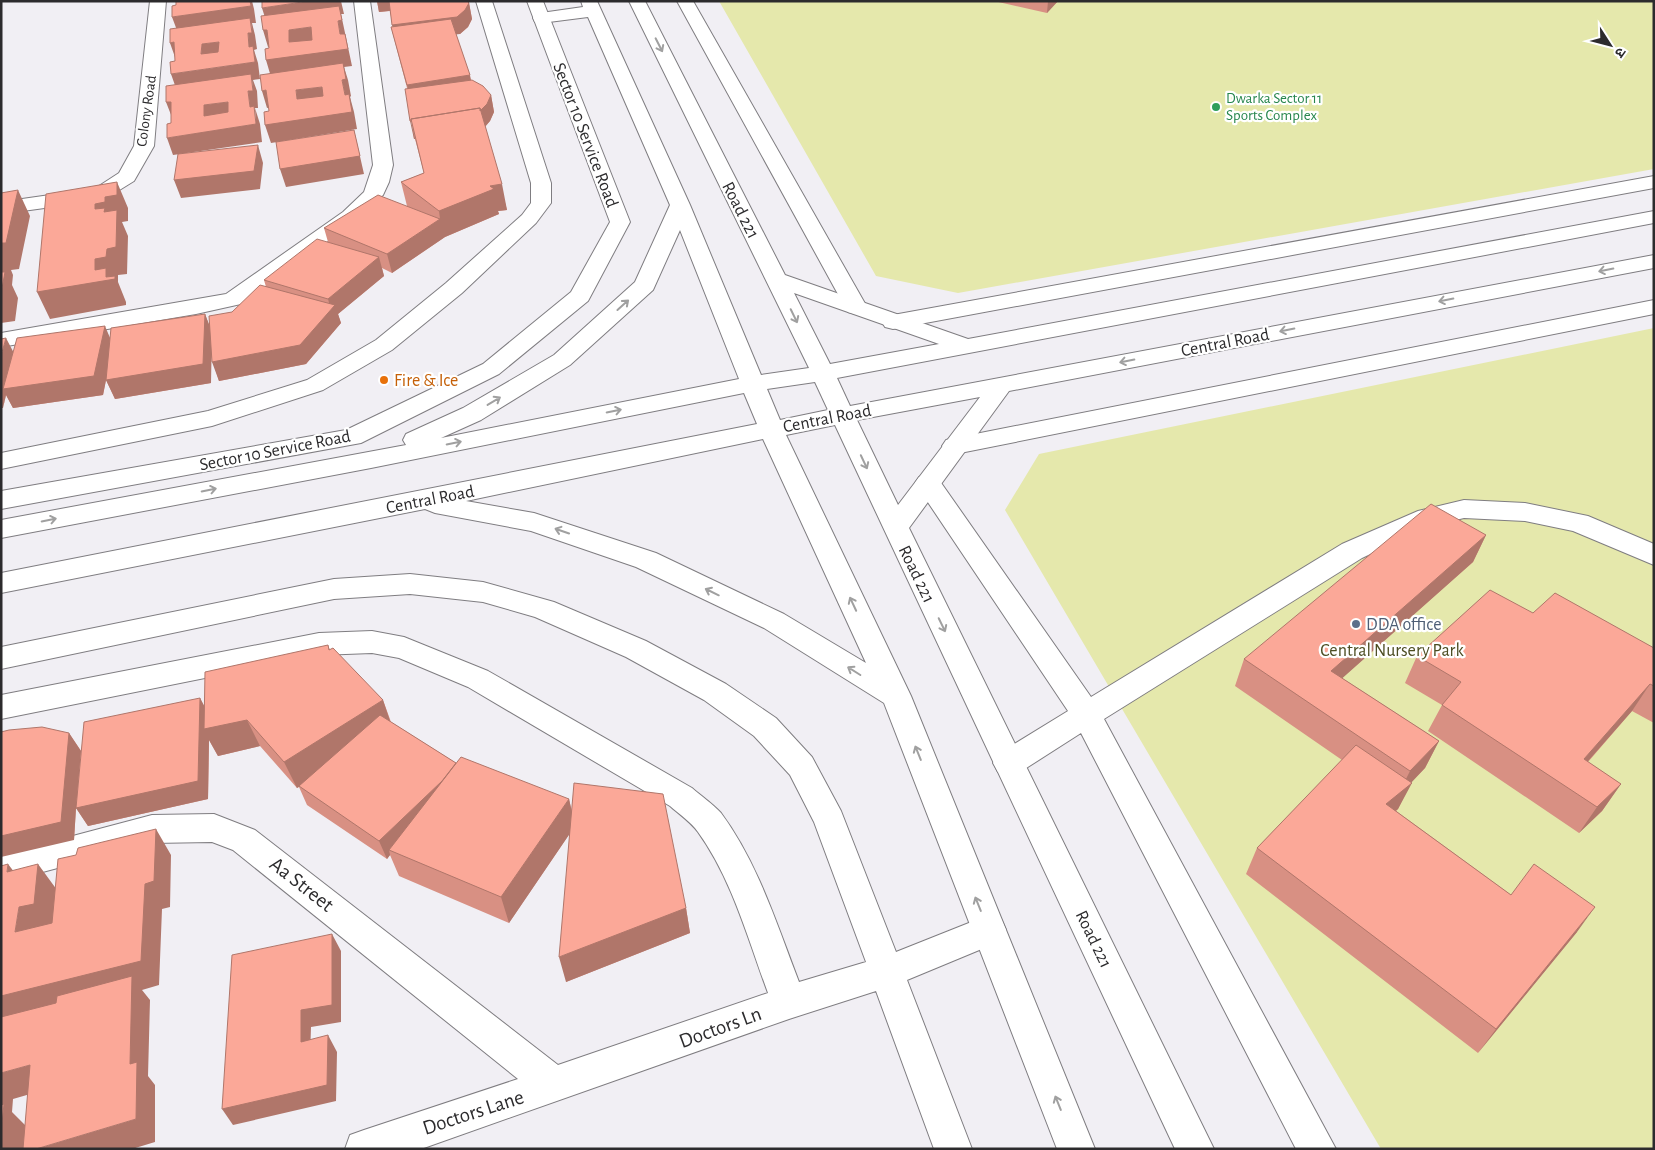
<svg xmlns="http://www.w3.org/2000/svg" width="1655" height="1150" font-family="'Alegreya Sans','Noto Sans Devanagari',sans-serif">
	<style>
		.green { fill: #e5e8ac }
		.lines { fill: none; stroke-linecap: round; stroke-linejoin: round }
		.minor-casing { stroke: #7f7d81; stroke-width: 2 }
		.major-casing { stroke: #7f7d81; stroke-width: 2 }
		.minor { fill: #fff; fill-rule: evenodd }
		.major { fill: #fff; fill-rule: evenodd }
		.wall { fill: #d89083 }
		.shaded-wall { fill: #b0766a; fill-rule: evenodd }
		.building { fill: #fba898; stroke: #b0766a; fill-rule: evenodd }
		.oneway { stroke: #a0a0a0 }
		.leisure-dot { fill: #2e9e5b; stroke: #fff; stroke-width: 2 }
		.food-dot { fill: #e8710a; stroke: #fff; stroke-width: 2 }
		.service-dot { fill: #5c6f8a; stroke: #fff; stroke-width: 2 }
		.labels { text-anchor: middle; stroke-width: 4.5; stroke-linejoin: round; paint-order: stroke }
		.far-leisure-label { font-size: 15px; fill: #27864d; stroke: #fff; text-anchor: start }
		.far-street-label { font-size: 15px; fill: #2c2b2d; stroke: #fff }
		.street-label { font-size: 18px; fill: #2c2b2d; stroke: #fff }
		.food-label { font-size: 18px; fill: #c56008; stroke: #fff; text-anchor: start }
		.service-label { font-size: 18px; fill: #4e5e75; stroke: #fff; text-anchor: start }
		.park-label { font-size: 18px; fill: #4c4d22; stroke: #fff }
		.near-street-label { font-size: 21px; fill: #2c2b2d; stroke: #fff }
	</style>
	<rect width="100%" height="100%" fill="#f1eff4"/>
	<path class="green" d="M719 1H1654V169L958 293 876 276Z
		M1654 328V1149H1381L1005 510 1039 454Z"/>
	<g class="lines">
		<defs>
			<path id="minor" d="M150 1H166L154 146 134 181 113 194 88 202 1 214V202L85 190 99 186 119 173 134 146Z
				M354 1H370L393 165 389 182 383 195 357 220 241 304 196 314 1 347V333L226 294 343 212 364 192 373 165Z
				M476 1H492L551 183V203L536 223 462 293 392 350 323 390 212 426 1 469V453L208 411 307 380 376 340 446 283 522 215 531 203V183Z
				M527 1H543L630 222 588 301 499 374 361 443 1 509V491L346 430 483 364 571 292 610 222Z
				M677 1H693L867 307 864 312 856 314 848 312 845 307Z
				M1654 176V188L893 329 885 327 882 322 885 317 893 315Z
				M1654 300V314L955 454 946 452 942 446 946 440 955 438Z
				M928 474 937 477 1091 697 1342 544 1418 511 1464 500 1525 503 1588 516 1654 544V565L1573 531 1525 521 1464 518 1426 527 1362 558 1104 719 1336 1149H1296L1081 733 1020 772 1009 776 998 772 993 763 998 754 1068 711 915 483 919 477Z
				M410 574 483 582 554 602 646 641 726 684 776 718 812 757 841 811 896 952 989 915 1001 919 1006 930 1001 941 907 980 972 1149H934L876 991 789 1019 421 1149H345L350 1135 364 1130 518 1079 233 850 212 842 152 843 1 883V855L152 815 214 814 255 830 558 1065 768 993C748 939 732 879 698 832 691 822 679 814 670 806L468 687 399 658 372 653 319 655 1 719V695L319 633 372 631 404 637 488 671 692 788C701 796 713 804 721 813 758 863 777 925 799 982L866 962 814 822 790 775 754 736 704 700 626 657 535 617 483 602 410 594 334 599 1 669V647L334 579Z"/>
			<path id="major" d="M581 1H597L690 205 761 375 809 368 629 1H645L785 275 968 339 1654 211V223L837 378 850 406 1654 255V268L1009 391 909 528 1214 1149H1175L835 425 786 435 911 696 1095 1149H1057L884 703 764 628 636 567 531 531 435 513 425 509 1 593V573L757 424 744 393 371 468 1 538V520L406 445 403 440 406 434 463 408 554 355 635 282 670 205 588 17 541 23 535 22 533 18 535 14 541 13 583 7ZM680 230 739 379 441 438 481 420 570 365 653 290ZM794 293 939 344 830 364ZM815 382 828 410 780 420 767 389ZM980 397 898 505 857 420ZM763 439 866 663 784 614 656 553 534 513 466 501Z"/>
		</defs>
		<use href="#minor" class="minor-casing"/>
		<use href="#major" class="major-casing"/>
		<use href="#minor" class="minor"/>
		<use href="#major" class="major"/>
	</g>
	<path class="wall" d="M377 1H467L469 3 472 19 468 27 460 34H456L471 80 491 95 494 112 490 121 485 127 507 210 498 211 499 214 445 237 392 273 382 268 384 276 338 314 341 323 306 364 219 381 211 356V383L115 399 106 380 103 395 13 408 6 395 3 408 13 352 110 339 205 314 209 325 232 312 266 287 264 280 328 242 324 228 407 206 401 182 424 173 415 139H414L407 88 391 27H393L390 11 379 12Z
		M994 1H1058L1047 13Z
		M1486 535 1473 562 1342 678 1439 741 1425 768 1411 782 1398 809 1396 811 1511 895 1577 932 1478 1053 1246 874 1257 848 1342 760 1235 686 1244 659Z
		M1533 613 1654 648V723L1632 711 1588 762 1621 784 1602 811 1579 833 1428 731 1442 705 1405 683 1417 656Z
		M328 645 330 650 383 700 391 722 456 763 569 799 572 812 686 908 690 933 566 982 570 833 509 923 399 876 390 855 387 859 307 805 299 787 297 788 260 746 218 756 209 740 208 799 88 826 76 808 74 840 69 733 81 751 78 788 200 698 204 706Z"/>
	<path class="shaded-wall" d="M201 1H226L227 4 206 6V12L250 6 248 1H250V6H251L250 1H252L254 9 256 23H252L255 35 257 49 254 50 258 63 260 79 253 80 257 91 258 108H255L260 124 262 142 173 155 167 138 209 131 204 116V105L228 102 234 120 210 123V131L255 124 250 107 248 91H253L252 80 177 91 171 74 206 69 201 54 202 44 219 42 224 58 208 61 207 69 254 62 249 47 248 33H252L251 23 178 33 172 17 205 12ZM253 50 255 62H254ZM255 108 256 124H255L254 109Z
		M309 1H341L344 14H341L352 66 344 67 348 80 351 96 350 97 354 112 357 129 271 143 265 125 345 95 342 80 271 77 266 60 289 42V30L311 27 340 34 338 21 267 24 262 8Z
		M377 1H442L443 5 379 12Z
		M1048 1H1058L1047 13Z
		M469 3 472 19 468 27 460 34 396 41 392 25Z
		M263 30H267L272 46 268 47Z
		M174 42 176 60 170 43Z
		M470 75 473 93 411 102 407 85Z
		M322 87 327 104 297 99 296 90Z
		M266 90 272 107 267 108 262 91Z
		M491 95 494 112 490 121 482 130 416 139Z
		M166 102H171L173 120Z
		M410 121H411L415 139H414Z
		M354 130 364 174 286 187 280 169Z
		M258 145 263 163 260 189 181 198 174 180Z
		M117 182 128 208V221L122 222 128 236 127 274 118 275V282L126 302V305L50 319 37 292 95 270V204L105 197Z
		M502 184 507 210 498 211 499 214 445 237 392 273 387 254 440 219 439 211 490 186Z
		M18 190 30 216 19 269 11 270 13 275 12 285 18 298 15 321 1 323V243Z
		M379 257 384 276 338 314 341 323 306 364 219 381 212 362 331 310 328 299Z
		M205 314 212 332 211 383 115 399 106 380 103 395 13 408 6 395 3 408H1V356L6 338 16 357 105 326 113 345Z
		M1486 535 1473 562 1320 698 1331 671Z
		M1650 684 1632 711 1567 785 1584 759Z
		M200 698 210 717 247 720 260 746 218 756 209 740 208 799 88 826 76 808 74 840 1 857V836L69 733 81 751 76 807Z
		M383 700 392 727 297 788 284 762Z
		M1439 741 1425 768 1410 784 1412 783 1398 809 1373 830 1386 804 1399 793 1410 771Z
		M459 765 389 850 390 855 387 859 379 841Z
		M1621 784 1602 811 1579 833 1597 807Z
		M569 799 575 826 509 923 501 897Z
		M156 829 171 855 170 907 162 909 159 985 142 990 150 1000 148 1076 155 1085V1142L132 1149H36L136 1119 1 1026V996L145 884Z
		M8 864 28 890 7 872Z
		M38 864 57 890 53 929 15 932 19 907Z
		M1595 907 1577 932 1478 1053 1496 1029Z
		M686 908 690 933 566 982 559 957Z
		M332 934 341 951V1022L311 1027 310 1058 301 1042V1010Z
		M328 1035 337 1052 336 1101 233 1125 222 1109Z
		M30 1065 51 1088 13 1099 12 1112 26 1126 24 1149H1V1073Z"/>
	<path class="building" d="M176 1H250L251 6 172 17V6L176 5Z
		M262 1H309L262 8Z
		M389 1H467L469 3 465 10 457 17 392 25Z
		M339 6 342 20 338 21 340 34H345L348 49 266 60 265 49 269 48 267 30H263L261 16ZM311 27 312 40 289 42V30Z
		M250 18 252 33H248L249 47 253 46 255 62 171 74 170 62 175 61 174 42 170 43V29ZM219 42 218 52 201 54 202 44Z
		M451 19 470 75 407 85 391 27Z
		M343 63 346 79 342 80 345 95 349 94 352 112 265 125 264 112 269 111 266 90 262 91 260 75ZM322 87 323 96 297 99 296 90Z
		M251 74 253 91H248L250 107 254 106 256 124 167 138V124L171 123V102H166V86ZM228 102V112L204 116V105Z
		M472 80 483 86 491 95 487 104 480 111V108L411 119V121H410L405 89Z
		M480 108 502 184 490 186 494 189 439 211 401 182 424 173 411 119Z
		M354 130 360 156 280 169 276 142Z
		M258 145 254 171 174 180 178 154Z
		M117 182V195L105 197V202L95 204V209L105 208 104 212 117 210 116 247 107 249 106 257 95 259V270L106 268V277L115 276V279L37 292 46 194Z
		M18 190 6 243H1V193Z
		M378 195 440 219 387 254 324 228Z
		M317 239 379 257 328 299 264 280Z
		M1 272H5L1 294Z
		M260 285 335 305 300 345 212 362 209 316 232 312Z
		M205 314 203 364 106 380 111 328Z
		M105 326 94 376 3 389 17 338Z
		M6 338 1 356V339Z
		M1431 504 1486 535 1331 671 1439 741 1410 771 1244 659Z
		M1490 590 1533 613 1555 593 1654 648V686L1650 684 1584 759 1621 784 1597 807 1442 705 1461 682 1417 656Z
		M328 645 329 650 333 648 383 700 284 762 247 720 204 729 205 672Z
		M200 698 198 781 76 808 84 722Z
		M380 715 456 763 442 781 379 841 299 786Z
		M42 727 69 733 61 822 1 836V732L9 730Z
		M1356 745 1412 783 1386 804 1511 895 1534 864 1595 907 1496 1029 1257 848Z
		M461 757 569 799 501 897 389 850Z
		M574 783 663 794 686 908 559 957Z
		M156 829 154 881 145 884 141 961 1 996V866L8 864 7 872 38 864 34 904 19 907 15 932 52 923 58 859 76 855 78 848Z
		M332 934V1005L301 1010V1042L328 1035 327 1085 222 1109 232 955Z
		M132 976 130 1064 137 1062 136 1119 36 1149H23L30 1065 1 1073V1017L56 1003 57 996Z
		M4 1104 1 1133V1105Z"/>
	<defs><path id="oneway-shaft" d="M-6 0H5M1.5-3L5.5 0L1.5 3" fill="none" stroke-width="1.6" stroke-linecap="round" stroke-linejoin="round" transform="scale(1.25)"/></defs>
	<g class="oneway">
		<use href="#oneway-shaft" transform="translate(659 45) rotate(63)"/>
		<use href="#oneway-shaft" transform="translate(1606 270) rotate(169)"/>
		<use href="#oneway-shaft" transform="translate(1446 300) rotate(169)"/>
		<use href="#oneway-shaft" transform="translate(623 305) rotate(-42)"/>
		<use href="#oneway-shaft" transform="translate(794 316) rotate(64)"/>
		<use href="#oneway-shaft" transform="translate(1287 330) rotate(169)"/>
		<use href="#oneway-shaft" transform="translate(1127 361) rotate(169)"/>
		<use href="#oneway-shaft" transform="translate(494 401) rotate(-31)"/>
		<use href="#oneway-shaft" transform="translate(614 411) rotate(-11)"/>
		<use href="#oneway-shaft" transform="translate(454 443) rotate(-11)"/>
		<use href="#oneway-shaft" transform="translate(864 462) rotate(65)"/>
		<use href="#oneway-shaft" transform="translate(209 490) rotate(-11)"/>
		<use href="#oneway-shaft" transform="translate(49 520) rotate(-11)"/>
		<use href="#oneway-shaft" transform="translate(562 531) rotate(-161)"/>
		<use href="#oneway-shaft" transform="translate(712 592) rotate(-154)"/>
		<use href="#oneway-shaft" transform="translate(853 604) rotate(-115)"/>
		<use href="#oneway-shaft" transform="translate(942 625) rotate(64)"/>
		<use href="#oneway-shaft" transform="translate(854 671) rotate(-148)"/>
		<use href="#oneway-shaft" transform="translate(918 753) rotate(-112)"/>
		<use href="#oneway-shaft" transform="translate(978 904) rotate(-112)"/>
		<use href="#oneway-shaft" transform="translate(1058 1103) rotate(-112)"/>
	</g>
	<circle class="leisure-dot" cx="1216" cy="107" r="5"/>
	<circle class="food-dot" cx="384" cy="380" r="5"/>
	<circle class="service-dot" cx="1356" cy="624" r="5"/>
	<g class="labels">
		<g class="far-leisure-label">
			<text x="1226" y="103">Dwarka Sector 11<tspan x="1226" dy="17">Sports Complex</tspan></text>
		</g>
		<g class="far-street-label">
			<text transform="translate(146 111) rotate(-82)" y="5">Colony Road</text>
		</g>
		<g class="street-label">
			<text transform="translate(586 135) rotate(69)" y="6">Sector 10 Service Road</text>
			<text transform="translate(741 210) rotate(63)" y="6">Road 221</text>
			<text transform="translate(1225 342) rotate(-11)" y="6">Central Road</text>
			<text transform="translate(827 418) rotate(-11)" y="6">Central Road</text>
			<text transform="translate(275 450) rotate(-11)" y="6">Sector 10 Service Road</text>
			<text transform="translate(430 499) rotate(-11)" y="6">Central Road</text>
			<text transform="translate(917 574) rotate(64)" y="6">Road 221</text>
			<text transform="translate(1094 939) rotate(64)" y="6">Road 221</text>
		</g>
		<g class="food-label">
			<text x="394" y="386">Fire &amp; Ice</text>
		</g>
		<g class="service-label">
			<text x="1366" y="630">DDA office</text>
		</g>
		<g class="park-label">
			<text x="1392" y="656">Central Nursery Park</text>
		</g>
		<g class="near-street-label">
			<text transform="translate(302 884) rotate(38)" y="7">Aa Street</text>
			<text transform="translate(720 1027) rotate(-20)" y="7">Doctors Ln</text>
			<text transform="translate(473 1112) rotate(-18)" y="7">Doctors Lane</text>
		</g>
	</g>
	<rect width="1655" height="1150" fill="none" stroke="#2c2b2d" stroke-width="5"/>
	<g transform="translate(1610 45) rotate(126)" stroke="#ffffff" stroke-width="4" paint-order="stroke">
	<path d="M0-4L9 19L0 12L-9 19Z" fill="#2c2b2d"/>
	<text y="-8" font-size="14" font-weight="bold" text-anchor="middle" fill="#2c2b2d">उ</text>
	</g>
</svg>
